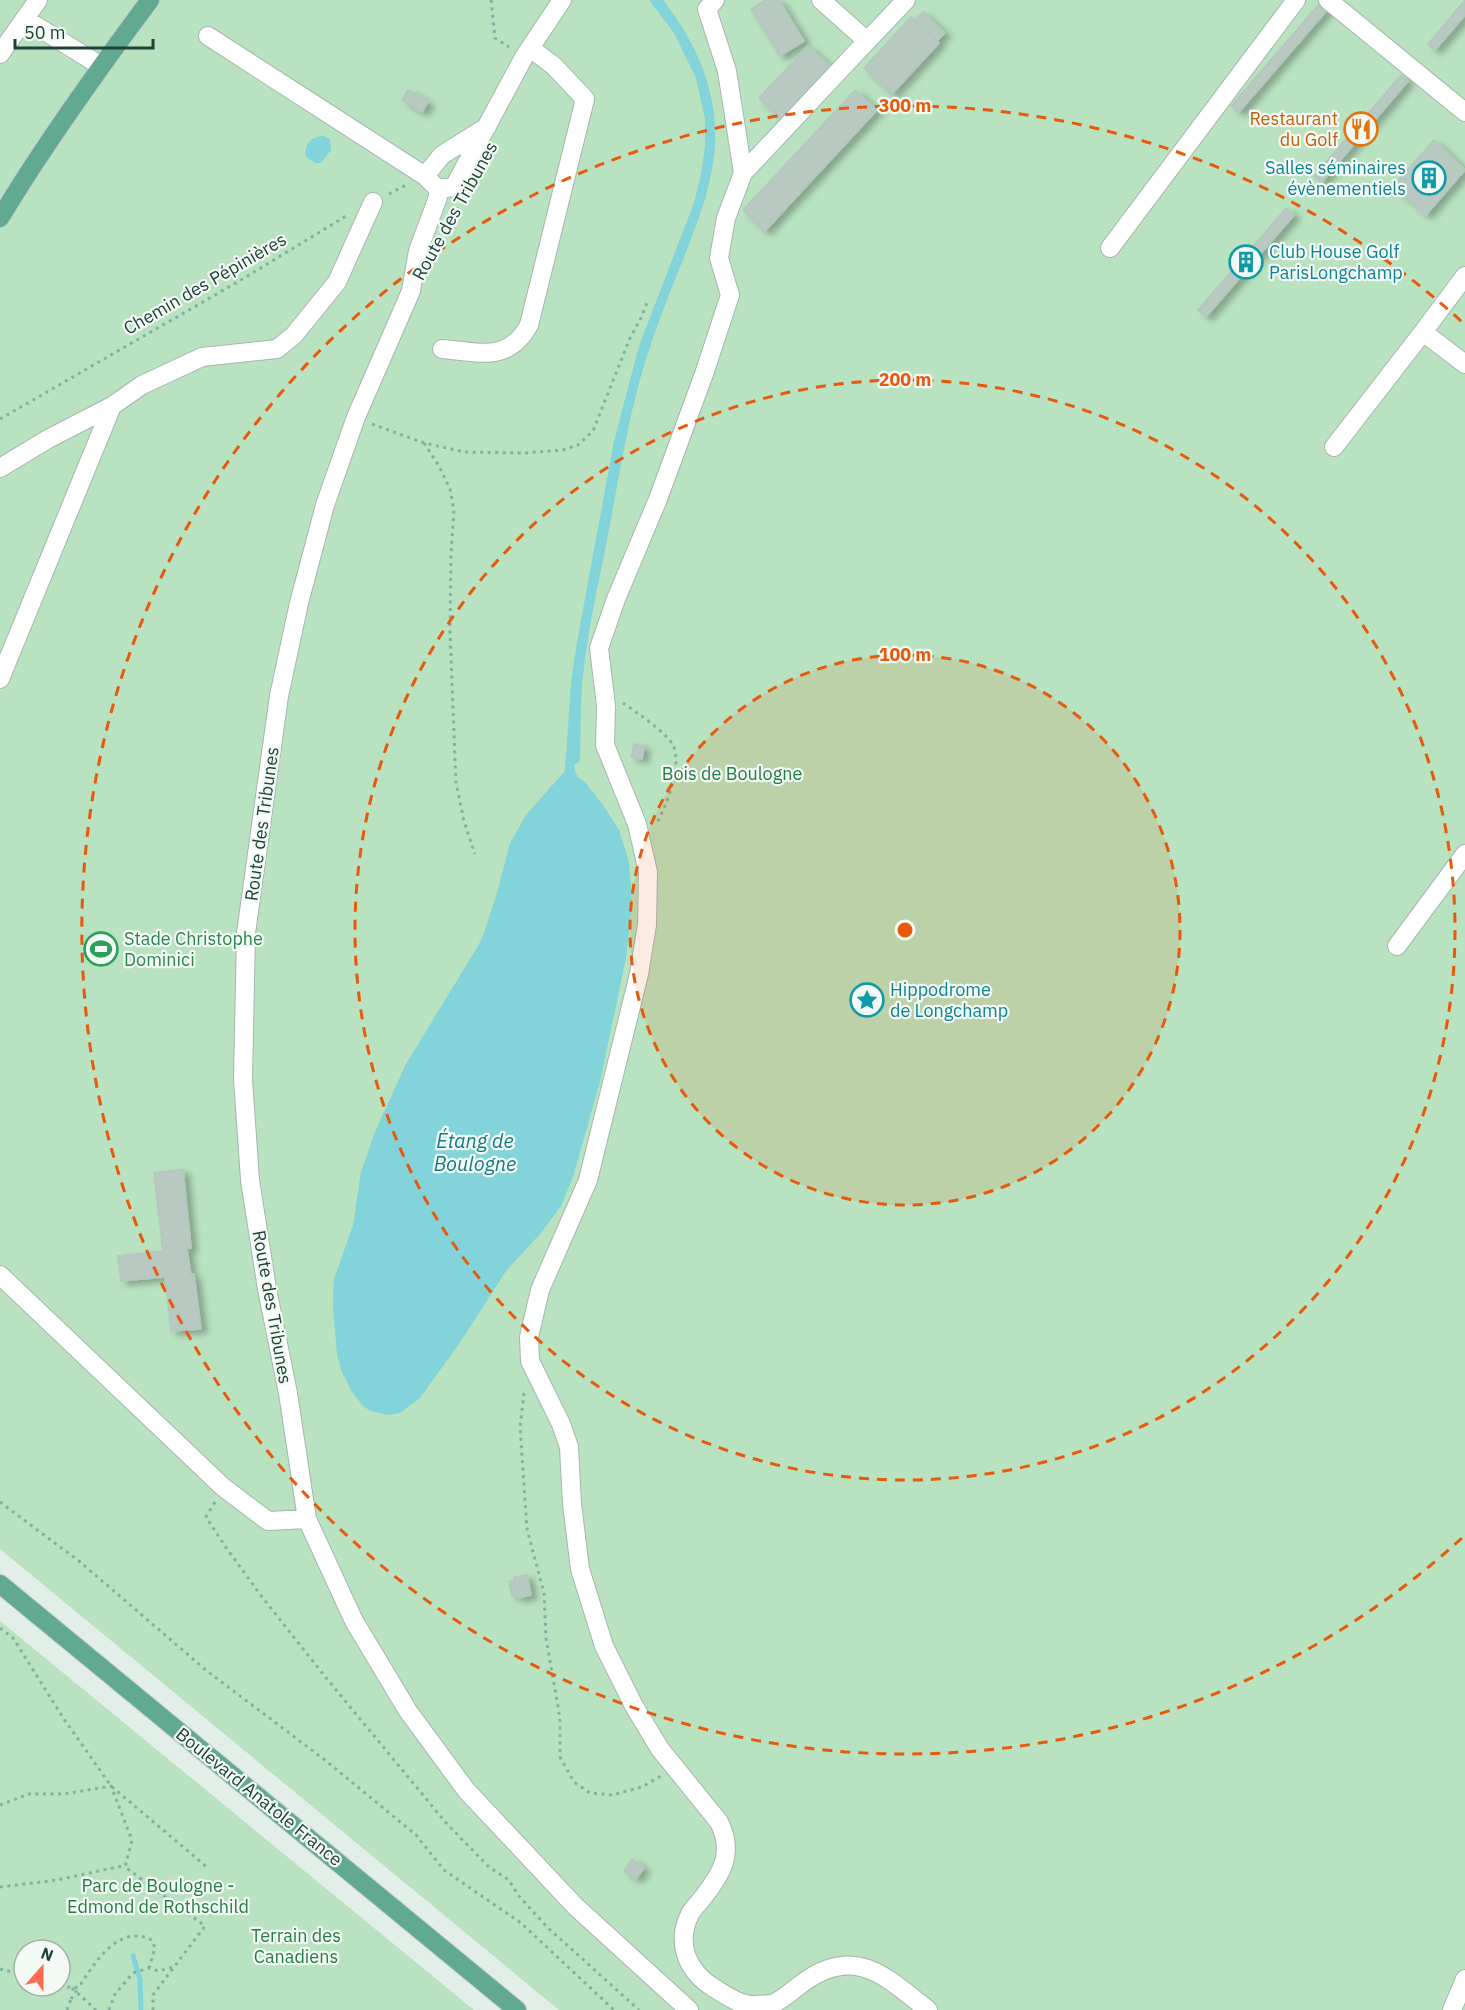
<svg xmlns="http://www.w3.org/2000/svg" width="1465" height="2010" font-family="'IBM Plex Sans',sans-serif">
	<style>
		.green { fill: #b8e2c0; fill-rule: evenodd }
		.water { fill: #83d3da }
		.lines { fill: none; stroke-linecap: round; stroke-linejoin: round }
		.stream { stroke: #83d3da; stroke-width: 5 }
		.building { fill: #b7c9c0; stroke: #b3c8be; stroke-width: 1.5; filter: url(#shadow) }
		.minor-casing { stroke: #a4b7af; stroke-width: 20 }
		.major-casing { stroke: #c0cac7; stroke-width: 20 }
		.path { stroke: #7eb5a0; stroke-width: 3; stroke-dasharray: 3 4.5; stroke-linecap: butt }
		.minor { stroke: #fff; stroke-width: 18 }
		.major { stroke: #61a991; stroke-width: 18 }
		.path-bridge { stroke: #7eb5a0; stroke-width: 3; stroke-dasharray: 3 4.5; stroke-linecap: butt }
		.ring { fill: none; stroke: #e8590c; stroke-width: 3; stroke-dasharray: 10 8 }
		.labels { text-anchor: middle; stroke-width: 4.5; stroke-linejoin: round; paint-order: stroke }
		.food-label { font-size: 18px; fill: #c56008; stroke: #f3faf6; text-anchor: end }
		.culture-label { font-size: 18px; fill: #0d838f; stroke: #f3faf6; text-anchor: start }
		.street-label { font-size: 18px; fill: #1f4136; stroke: #f3faf6 }
		.park-label { font-size: 18px; fill: #247d40; stroke: #f3faf6 }
		.leisure-label { font-size: 18px; fill: #27864d; stroke: #f3faf6; text-anchor: start }
		.water-label { font-size: 20px; font-style: italic; fill: #127b85; stroke: #f3faf6 }
		.centre { fill: #e8590c; stroke: #f3faf6; stroke-width: 3 }
		.ring-label { font-size: 18px; text-anchor: middle; font-weight: bold; fill: #e8590c; stroke: #f3faf6; stroke-width: 4.5; stroke-linejoin: round; paint-order: stroke }
	</style>
	<defs>
		<filter id="shadow"><feDropShadow dx="6" dy="4" stdDeviation="3" flood-color="#0004"/></filter>
	</defs>
	<rect width="100%" height="100%" fill="#e2eee8"/>
	<path class="green" d="M0 0H1465V2010H559L0 1549Z
		M0 1621 474 2010H0ZM24 1950H60V1986H24Z"/>
	<path class="water" d="M649 0H663C695 41 717 88 715 141 714 179 700 215 687 250 671 289 655 329 643 369 628 420 620 472 610 524 601 574 588 625 583 676 580 704 581 733 580 761L574 765 575 771 578 777 586 783 605 808 619 830 629 862 632 902 627 953 600 1082 573 1177 561 1206 541 1233 506 1271 461 1341 420 1398 400 1413 387 1415 371 1411 364 1407 352 1392 342 1372 337 1355 333 1306 334 1279 353 1225 361 1172 375 1132 406 1064 478 946 484 933 497 893 510 843 526 815 565 771 571 683 577 642 614 441 639 346 694 203 701 174 705 147V119L696 78 674 33Z
		M323 136 330 139 331 150 321 163H315L305 156C305 143 311 137 323 136Z"/>
	<g class="lines">
		<path class="stream" d="M133 1956 140 1979 141 2010"/>
	</g>
	<path class="building" d="M765 0H779L804 41 780 56 751 9Z
		M1465 0V15L1435 50 1428 44Z
		M1319 4 1327 10 1239 112 1231 106Z
		M923 12 945 33 937 41 915 20Z
		M911 17 939 43 892 94 864 68Z
		M808 46 830 66 781 119 759 98Z
		M1401 75 1408 81 1321 183 1314 176Z
		M408 90 428 102 422 112 402 100Z
		M855 90 877 110 765 231 743 210Z
		M1434 140 1465 170 1426 215 1393 186Z
		M1286 208 1294 215 1206 317 1198 310Z
		M634 744 644 746 642 759 631 757Z
		M183 1169 191 1248 187 1249 191 1275 194 1274 201 1329 171 1331 165 1277 121 1281 118 1256 163 1251 154 1173Z
		M527 1575 531 1595 519 1598 518 1595 512 1596 509 1582 515 1580 514 1577Z
		M632 1859 644 1868 636 1879 624 1871Z"/>
	<g class="lines">
		<defs>
			<path id="minor" d="M715 0 707 9 727 71 743 173
				M821 0 867 41 743 173 726 218 719 258 730 295 704 374 658 499 616 599 599 648 606 706 605 745 637 824 648 872 647 925 639 974 588 1180 540 1290 529 1337 530 1361 561 1424 569 1447 572 1504 580 1569 604 1646 634 1706 660 1749 719 1822C734 1852 723 1872 704 1896 700 1902 693 1908 690 1914 675 1944 688 1972 714 1988 727 1996 741 2006 756 2005 761 2004 769 2005 774 2003 784 1999 795 1988 804 1982 856 1945 886 1977 928 2010
				M1328 0 1465 112
				M25 19 101 66
				M208 36 425 176
				M867 41 906 0
				M0 54 38 0
				M487 127 442 155 425 176 438 189 454 187 524 57 562 0
				M438 189V197L418 251 411 291 356 417 325 505 299 603 279 696 246 933 243 1079 250 1180 267 1289 288 1393 307 1519 354 1621 408 1711 466 1790 575 1906 689 2010
				M1110 248 1296 0
				M1423 332 1465 276
				M442 349C479 352 508 363 529 325L585 99 554 66 530 48
				M1334 447 1423 332 1465 364
				M0 468 48 439 112 406
				M0 679 112 406 142 385 202 357 277 349 294 335 337 282 373 202
				M1397 946 1465 854
				M0 1275 223 1487 268 1521 307 1519
				M1452 2010 1465 1979"/>
			<path id="major" d="M0 218C46 142 97 71 150 0
				M0 1584 517 2010"/>
		</defs>
		<use href="#minor" class="minor-casing"/>
		<use href="#major" class="major-casing"/>
		<path class="path" d="M491 0 495 38 509 47
			M389 194 408 184
			M446 230 461 204
			M0 419 241 280 346 216
			M372 424 424 443 465 452 524 453 563 450 578 445 593 431 630 338 641 318 648 300
			M424 443 439 466 450 489 454 510 451 554 450 632 456 783 464 821 475 854
			M623 703C636 712 666 732 673 745 683 766 666 806 656 825
			M524 1393 520 1427 527 1529 544 1593 546 1638 560 1718V1757L574 1782 590 1793 612 1795 642 1787 661 1776
			M0 1502 79 1561 207 1671 325 1760 416 1835 444 1870 521 1923 614 2010
			M215 1502 206 1517 225 1546 262 1597 327 1679 447 1824 489 1867 509 1880 518 1895 547 1927 639 2010
			M0 1628 13 1638 64 1719 111 1786 208 1868
			M0 1805 29 1794H64L111 1786 132 1840 125 1867 205 1926 153 1995V2010
			M0 1887 57 1880 122 1866 125 1867
			M0 1969 24 1975
			M60 1985 72 1988 79 1987C94 1964 118 1923 152 1940L155 1948 149 1968
			M72 1988 96 2010
			M67 2010 71 1999
			M109 2010 115 1994 133 1973 149 1968 159 1971 173 1967"/>
		<use href="#minor" class="minor"/>
		<use href="#major" class="major"/>
		<path class="path-bridge" d="M71 1999 79 1987"/>
	</g>
	<circle cx="905" cy="930" r="275" fill="#e8590c" fill-opacity=".12"/>
	<g class="ring">
		<circle cx="905" cy="930" r="275"/>
		<circle cx="905" cy="930" r="550"/>
		<path d="M1462 1538A824 824 0 1 1 1462 322"/>
	</g>
	<defs>
		<symbol id="restaurant-ring" viewBox="-11 -11 22 22"><circle r="9.5" fill="#f3faf6" stroke="#e8710a" stroke-width="1.5"/><path d="M-5-6h1v4h1v-4h1v4h1v-4h1v5L-1.5 .5V6h-2V.5L-5-1ZM5-6V6H3V1.5H1.5Q1.5-4 5-6Z" fill="#e8710a"/></symbol>
		<symbol id="building-ring" viewBox="-11 -11 22 22"><circle r="9.5" fill="#f3faf6" stroke="#0f9aa8" stroke-width="1.5"/><path d="M-4-6H4V6H1V3H-1V6H-4ZM-2.5-4.3h1.7v1.8h-1.7ZM.8-4.3h1.7v1.8H.8ZM-2.5-1h1.7V.8h-1.7ZM.8-1h1.7V.8H.8Z" fill="#0f9aa8"/></symbol>
		<symbol id="stadium-ring" viewBox="-11 -11 22 22"><circle r="9.5" fill="#f3faf6" stroke="#2e9e5b" stroke-width="1.5"/><path d="M0-5a6.5 5 0 1 0 0 10a6.5 5 0 1 0 0-10ZM-3.5-1.8h7v3.6h-7Z" fill="#2e9e5b"/></symbol>
		<symbol id="sight-ring" viewBox="-11 -11 22 22"><circle r="9.5" fill="#f3faf6" stroke="#0f9aa8" stroke-width="1.5"/><path d="M0-6L1.8-2.2L6-1.7L2.9 1.2L3.7 5.4L0 3.3L-3.7 5.4L-2.9 1.2L-6-1.7L-1.8-2.2Z" fill="#0f9aa8"/></symbol>
	</defs>
	<g fill-rule="evenodd">
		<use href="#restaurant-ring" x="1342" y="110" width="38" height="38"/>
		<use href="#building-ring" x="1410" y="159" width="38" height="38"/>
		<use href="#building-ring" x="1227" y="243" width="38" height="38"/>
		<use href="#stadium-ring" x="82" y="930" width="38" height="38"/>
		<use href="#sight-ring" x="848" y="981" width="38" height="38"/>
	</g>
	<g class="labels">
		<g class="food-label">
			<text x="1338" y="125">Restaurant<tspan x="1338" dy="21">du Golf</tspan></text>
		</g>
		<g class="culture-label">
			<text x="1406" y="174" text-anchor="end">Salles séminaires<tspan x="1406" dy="21">évènementiels</tspan></text>
			<text x="1269" y="258">Club House Golf<tspan x="1269" dy="21">ParisLongchamp</tspan></text>
			<text x="890" y="996">Hippodrome<tspan x="890" dy="21">de Longchamp</tspan></text>
		</g>
		<g class="street-label">
			<text transform="translate(455 211) rotate(-61)" y="6">Route des Tribunes</text>
			<text transform="translate(205 284) rotate(-30)" y="6">Chemin des Pépinières</text>
			<text transform="translate(262 824) rotate(-82)" y="6">Route des Tribunes</text>
			<text transform="translate(272 1307) rotate(80)" y="6">Route des Tribunes</text>
			<text transform="translate(259 1797) rotate(39)" y="6">Boulevard Anatole France</text>
		</g>
		<g class="park-label">
			<text x="732" y="780">Bois de Boulogne</text>
			<text x="158" y="1892">Parc de Boulogne -<tspan x="158" dy="21">Edmond de Rothschild</tspan></text>
			<text x="296" y="1942">Terrain des<tspan x="296" dy="21">Canadiens</tspan></text>
		</g>
		<g class="leisure-label">
			<text x="124" y="945">Stade Christophe<tspan x="124" dy="21">Dominici</tspan></text>
		</g>
		<g class="water-label">
			<text x="475" y="1148">Étang de<tspan x="475" dy="23">Boulogne</tspan></text>
		</g>
	</g>
	<circle cx="905" cy="930" r="9" class="centre"/>
	<g class="ring-label">
		<text x="905" y="112">300 m</text>
		<text x="905" y="386">200 m</text>
		<text x="905" y="661">100 m</text>
	</g>
	<g transform="translate(42 1968) rotate(21)"><circle r="28" fill="#f3faf6" stroke="#9eb0a9" stroke-width="1.5"/>
	<path d="M0-4.5L10 22L0 15L-10 22Z" fill="#ff6c4f"/>
	<text y="-9" font-size="16" font-weight="bold" text-anchor="middle" fill="#1f4136">N</text>
	</g>
	<path d="M15 39v9h138v-9" fill="none" stroke="#1f4136" stroke-width="3"/>
	<text x="24" y="39" font-size="18" fill="#1f4136" stroke="#f3faf6" stroke-width="4.5" paint-order="stroke">50 m</text>
</svg>
